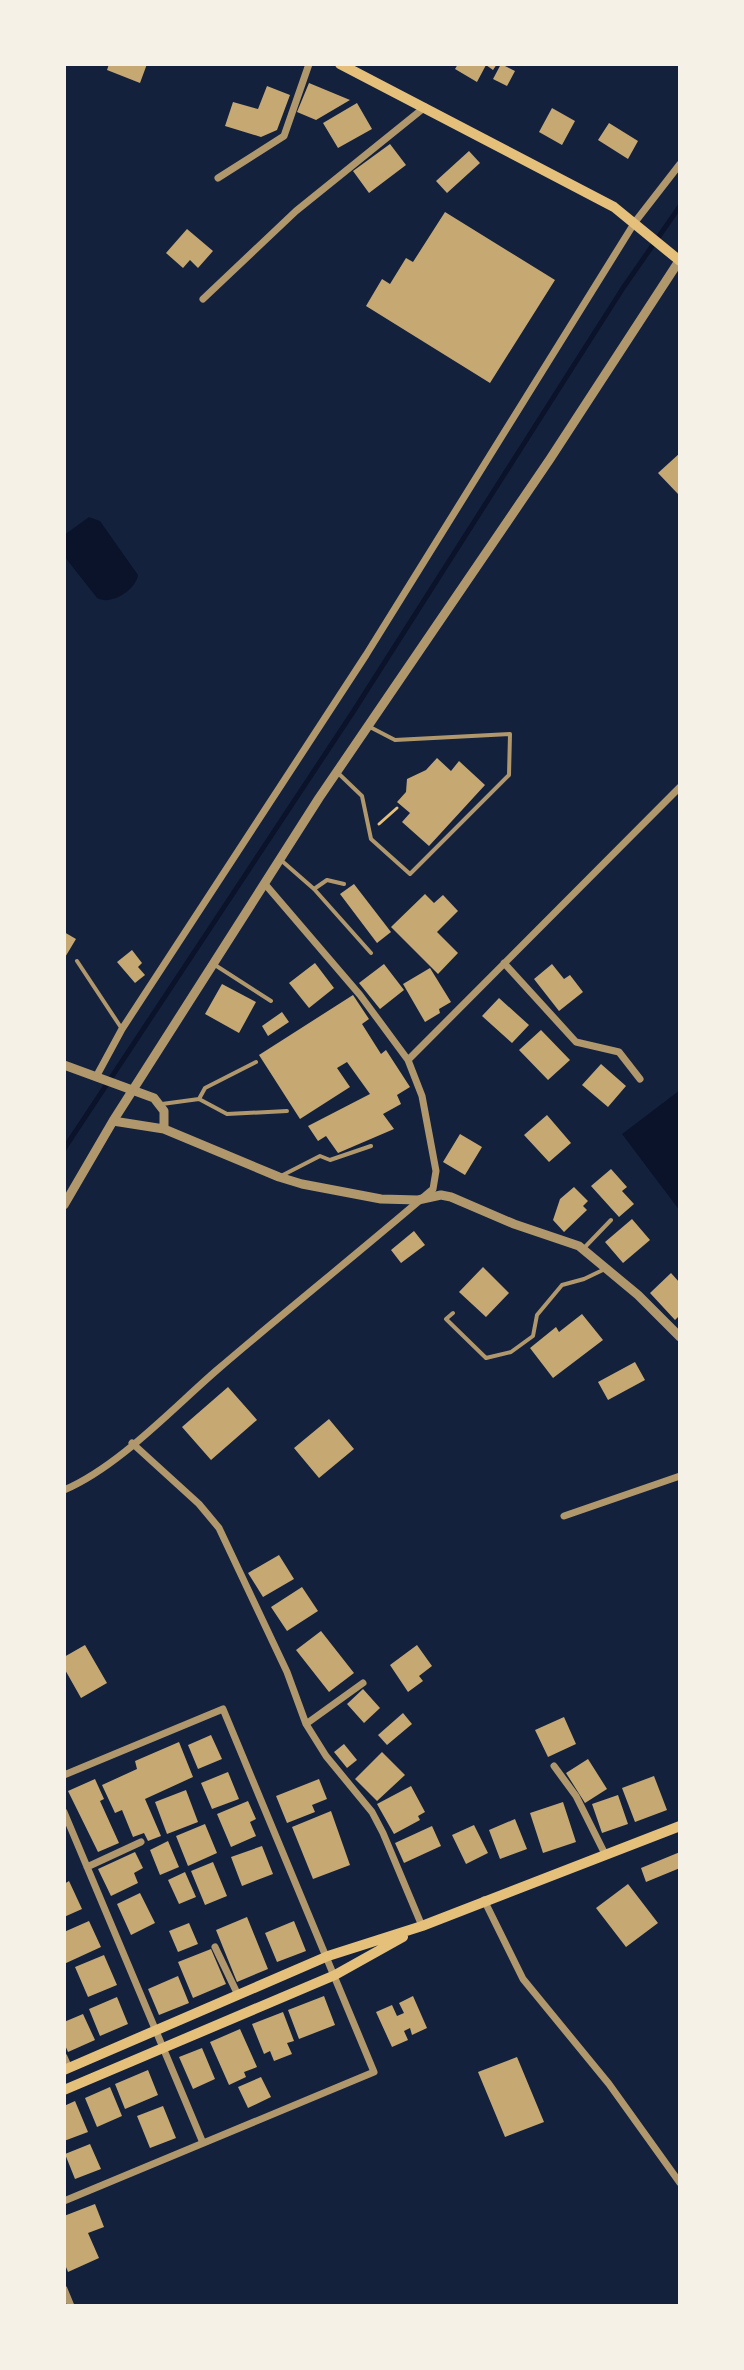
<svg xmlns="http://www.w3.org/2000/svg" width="744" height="2370" font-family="'Roboto Condensed',sans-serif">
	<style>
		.water { fill: #0b132b }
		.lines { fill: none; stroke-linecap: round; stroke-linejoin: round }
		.stream { stroke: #0b132b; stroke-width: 5 }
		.building { fill: #c6a872 }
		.path { stroke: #e5c07b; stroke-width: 3 }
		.service { stroke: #b1986c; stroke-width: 4 }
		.minor { stroke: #b1986c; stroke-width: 7 }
		.tertiary { stroke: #b1986c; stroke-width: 9 }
		.secondary { stroke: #e5c07b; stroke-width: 10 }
	</style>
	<rect width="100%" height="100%" fill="#14213d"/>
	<path class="water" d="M89 517 100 521 138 575C136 590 111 606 97 598L64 556V535Z
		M680 1090V1211L622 1134Z"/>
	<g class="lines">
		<path class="stream" d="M64 1149 353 712 623 288 680 206"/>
	</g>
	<path class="building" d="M109 64H147L140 83 107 70Z
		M458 64H497L493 70 486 65 477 82 455 69Z
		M501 64 515 71 507 86 493 79Z
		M309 83 350 100 316 120 297 112Z
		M267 86 290 95 277 130 261 137 225 126 233 102 258 109Z
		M357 103 372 129 338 148 323 123Z
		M552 108 575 121 562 145 539 132Z
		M609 123 638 141 628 159 598 140Z
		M390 144 406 165 369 193 353 171Z
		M469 151 480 163 447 193 436 181Z
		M445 212 555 280 490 383 366 306 382 279 390 284 406 258 413 262Z
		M187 229 213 251 198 268 190 260 183 268 166 253Z
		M680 453V493L678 494 658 473Z
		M437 758 451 771 459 761 485 785 429 846 402 822 410 813 397 802 406 792 407 779 426 770Z
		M354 884 391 932 377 943 340 894Z
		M425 894 434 903 443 895 458 911 437 932 458 953 438 974 391 927Z
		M64 932 76 939 64 959Z
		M132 950 142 963 138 967 145 975 135 983 117 962Z
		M315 963 334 988 309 1008 289 983Z
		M384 964 404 990 380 1009 359 983Z
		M552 964 564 979 570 975 583 992 559 1011 534 979Z
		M430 968 451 1002 439 1009 440 1013 425 1022 403 984Z
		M222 984 256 1002 239 1033 205 1014Z
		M353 995 369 1019 362 1024 381 1054 386 1050 410 1087 397 1095 401 1104 383 1114 394 1129 338 1153 326 1136 318 1141 308 1126 370 1094 347 1062 337 1068 350 1087 300 1119 259 1055Z
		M499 998 529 1025 512 1043 482 1016Z
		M282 1012 289 1022 268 1036 262 1026Z
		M541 1030 570 1060 548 1080 519 1050Z
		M601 1064 626 1086 608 1107 582 1085Z
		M547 1115 571 1143 549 1162 524 1135Z
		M460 1134 482 1147 465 1175 443 1162Z
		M611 1169 627 1187 622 1191 634 1204 619 1217 591 1186Z
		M574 1187 588 1201 583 1206 587 1210 564 1232 553 1220 560 1199Z
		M632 1219 650 1240 623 1263 605 1242Z
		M414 1231 425 1245 401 1263 391 1250Z
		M483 1267 509 1293 486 1317 459 1292Z
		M671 1273 680 1283V1315L675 1320 650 1293Z
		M582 1314 603 1340 553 1378 530 1348 556 1327 559 1332Z
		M635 1362 645 1380 608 1400 598 1382Z
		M228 1387 257 1420 211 1460 182 1427Z
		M329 1419 354 1449 319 1478 294 1448Z
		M279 1555 294 1579 263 1597 248 1573Z
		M302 1587 318 1611 287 1631 271 1607Z
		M321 1631 354 1673 329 1692 296 1650Z
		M85 1645 107 1683 81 1698 64 1668V1657Z
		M417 1645 432 1666 419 1676 423 1681 408 1692 390 1665Z
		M363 1689 380 1708 364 1723 347 1704Z
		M403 1713 412 1724 387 1745 378 1735Z
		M564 1717 576 1744 548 1757 535 1730Z
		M211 1735 222 1759 198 1769 188 1745Z
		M179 1742 193 1777 145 1799 161 1836 148 1841 144 1833 133 1837 122 1810 115 1813 102 1785 137 1769 135 1761Z
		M344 1744 357 1760 347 1768 334 1752Z
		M382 1752 405 1775 377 1801 355 1779Z
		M588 1759 607 1789 585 1803 566 1773Z
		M228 1772 239 1799 212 1809 201 1783Z
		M654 1776 667 1810 635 1822 622 1788Z
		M95 1779 104 1799 100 1801 119 1843 98 1852 68 1791Z
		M319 1779 327 1799 312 1805 315 1812 287 1823 276 1796Z
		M411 1786 425 1812 418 1816 420 1820 394 1834 377 1804Z
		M186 1790 198 1822 167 1834 155 1802Z
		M618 1795 628 1824 602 1833 592 1804Z
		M248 1801 256 1819 250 1822 256 1836 231 1847 217 1814Z
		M563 1802 576 1842 543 1853 530 1813Z
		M331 1811 350 1865 313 1879 292 1827Z
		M515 1819 527 1849 500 1859 489 1830Z
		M205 1824 217 1853 188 1866 176 1836Z
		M474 1825 488 1853 466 1864 452 1835Z
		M432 1826 441 1846 404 1863 395 1843Z
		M168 1841 179 1867 160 1875 150 1850Z
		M262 1846 273 1874 242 1886 231 1857Z
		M135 1852 143 1868 134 1873 138 1883 111 1896 98 1869Z
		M680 1852V1868L646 1882 641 1868Z
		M213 1862 227 1896 205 1905 191 1871Z
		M185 1872 196 1897 179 1904 168 1880Z
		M69 1881 82 1909 64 1917V1884Z
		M628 1884 658 1923 626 1947 596 1908Z
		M140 1893 155 1923 131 1935 117 1904Z
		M247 1917 268 1969 237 1982 216 1930Z
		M89 1921 101 1947 64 1964V1932Z
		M294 1921 306 1951 277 1962 265 1933Z
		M189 1923 198 1944 178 1952 169 1931Z
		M211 1949 226 1984 193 1998 178 1962Z
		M104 1955 117 1985 88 1997 75 1967Z
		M178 1976 189 2003 159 2015 148 1989Z
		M324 1996 335 2025 299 2039 288 2010Z
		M413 1996 427 2028 412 2035 410 2028 404 2031 408 2040 392 2047 376 2012 392 2005 397 2016 404 2013 399 2003Z
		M117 1997 128 2024 100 2036 89 2009Z
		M283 2012 294 2041 287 2043 292 2054 274 2061 270 2051 264 2054 252 2024Z
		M83 2014 95 2040 68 2052 64 2043V2022Z
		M240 2029 257 2067 244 2072 246 2077 229 2085 210 2042Z
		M202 2048 215 2079 193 2089 179 2057Z
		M517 2057 544 2122 505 2137 478 2072Z
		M148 2070 158 2095 125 2109 115 2084Z
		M261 2077 271 2097 248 2108 238 2087Z
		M110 2087 122 2116 97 2127 85 2098Z
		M75 2101 88 2132 64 2141V2106Z
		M163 2106 176 2138 150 2148 137 2116Z
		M90 2144 101 2169 75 2179 65 2154Z
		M95 2204 104 2227 88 2233 99 2258 68 2272 64 2262V2216Z"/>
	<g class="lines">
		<path class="path" d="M379 824 397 808"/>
		<path class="service" d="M338 773 362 796 371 839 410 874 509 775 510 734 395 740 368 726
			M282 861 314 889 371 953
			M314 889 327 880 344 884
			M77 961 122 1029
			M215 965 271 1001
			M199 1099 205 1088 256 1062
			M162 1104 199 1099 227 1114 287 1111
			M281 1176 320 1156 330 1160 371 1146
			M585 1247 611 1220
			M453 1313 446 1319 486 1358 511 1352 533 1336 537 1315 562 1285 584 1279 605 1269"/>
		<path class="minor" d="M218 178 284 136 309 64
			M203 299 296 211 425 107
			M504 963 576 1042 619 1052 640 1079
			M408 1060 680 787
			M96 1077 122 1029 366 655 635 222 680 164
			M132 1443 199 1504 219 1528 287 1672 306 1724 326 1756 372 1812 383 1833 422 1926
			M64 1490C118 1467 172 1409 217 1370 288 1309 362 1250 433 1189L436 1171 422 1096 408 1060 360 995 265 884
			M564 1516 680 1476
			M306 1724 363 1683
			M554 1766 576 1796 605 1854
			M64 1775 223 1709 374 2072 64 2201
			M64 1812 203 2143
			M87 1867 141 1842
			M484 1900 523 1979 609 2084 680 2183
			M215 1947 238 1995
			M64 2057 69 2068
			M64 2289 71 2306"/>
		<path class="tertiary" d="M64 1065 154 1098 164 1111V1129L279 1177 302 1184 381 1199 418 1200 441 1195 451 1197 514 1224 579 1246 638 1295 680 1337
			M113 1121 164 1129
			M64 1205 113 1121 319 798 550 459 679 261"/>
		<path class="secondary" d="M340 64 614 207 680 261
			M64 2070 328 1956 422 1926 680 1826
			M64 2090 335 1975 403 1937"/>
	</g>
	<rect width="744" height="2370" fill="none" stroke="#f6f1e7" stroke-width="132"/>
</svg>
